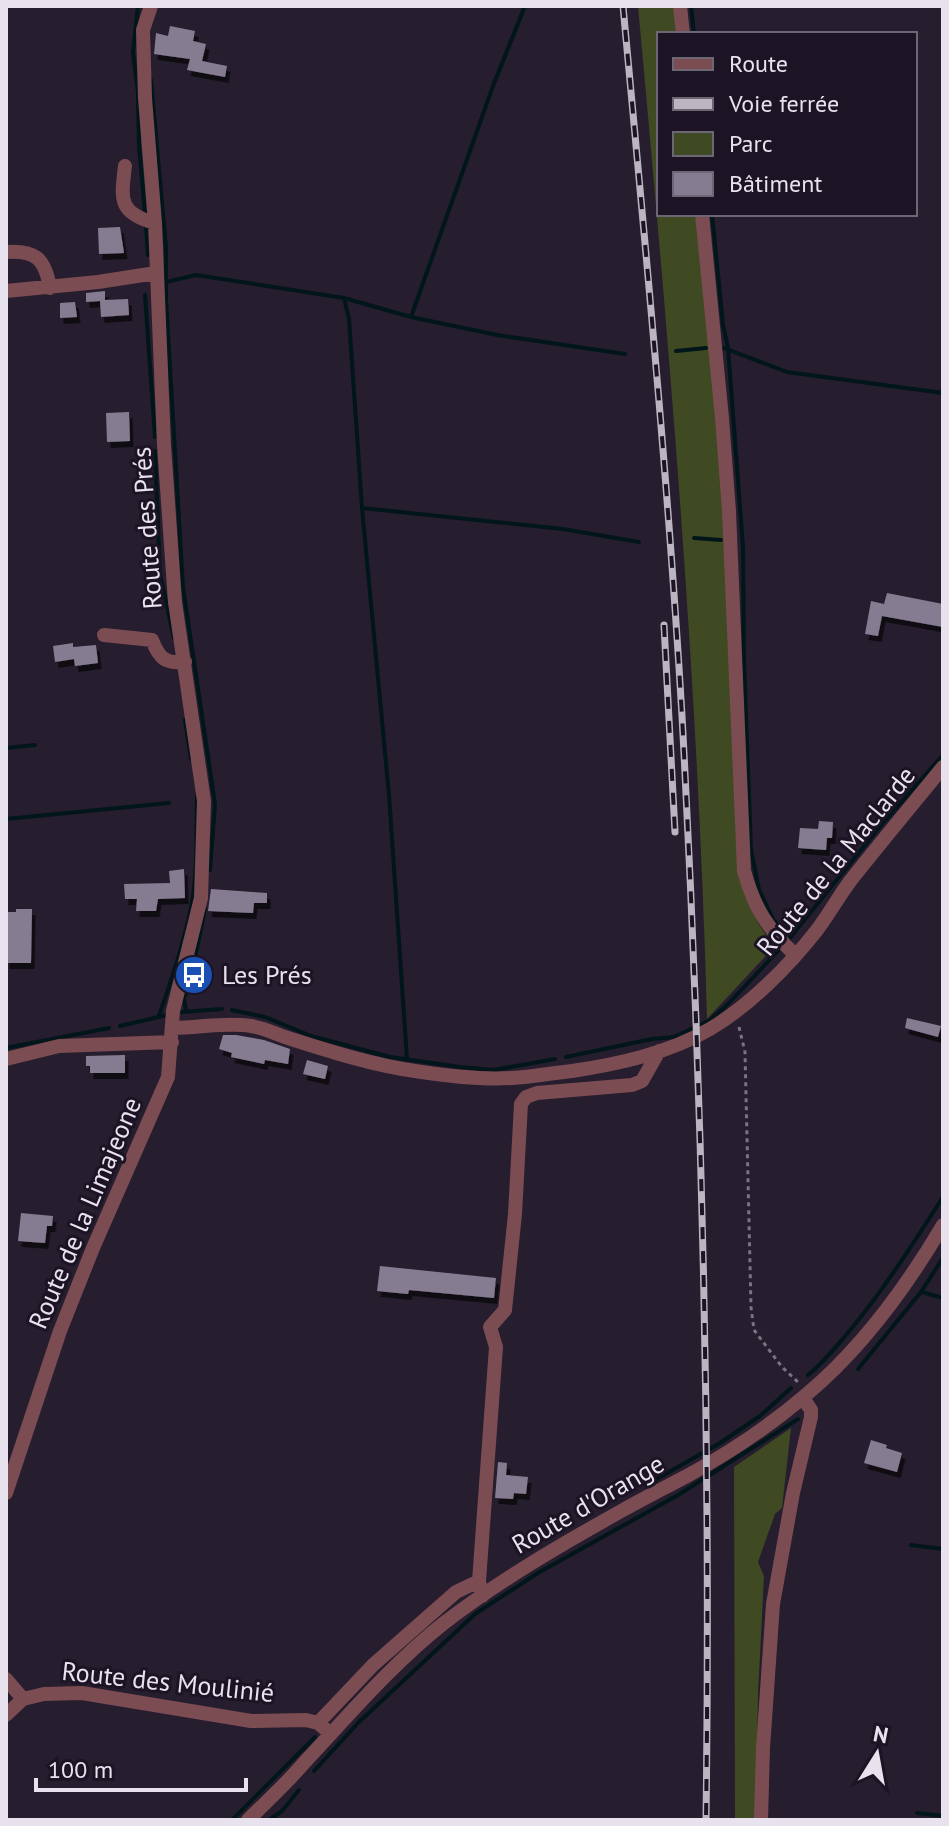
<svg xmlns="http://www.w3.org/2000/svg" width="949" height="1826" font-family="'PT Sans',sans-serif">
	<style>
		.green { fill: #3f4922 }
		.lines { fill: none; stroke-linecap: round; stroke-linejoin: round }
		.stream { stroke: #00161a; stroke-width: 4 }
		.building { fill: #867c92; filter: url(#shadow) }
		.path { stroke: #7a7382; stroke-width: 3; stroke-dasharray: 4 4; stroke-linecap: butt }
		.minor { stroke: #7b4c52; stroke-width: 14 }
		.rail-casing { stroke: #bbb5c2; stroke-width: 7 }
		.rail { stroke: #1c1324; stroke-width: 4; stroke-dasharray: 12; stroke-linecap: butt }
		.labels { text-anchor: middle; stroke-width: 6; stroke-linejoin: round; paint-order: stroke }
		.street-label { font-size: 26px; fill: #e7e2ee; stroke: #1c1324 }
		.poi-label { font-size: 26px; fill: #e7e2ee; stroke: #1c1324; text-anchor: start }
	</style>
	<defs>
		<filter id="shadow"><feDropShadow dx="3.5" dy="6" stdDeviation="0" flood-color="#0009"/></filter>
	</defs>
	<rect width="100%" height="100%" fill="#261d2e"/>
	<path class="green" d="M638 6H677L680 34H659V214H699L722 460 744 886 758 923 774 947 707 1019C698 681 669 343 638 6Z
		M791 1428 782 1508 775 1514 758 1562 764 1576 758 1694 756 1820H735L734 1467Z"/>
	<g class="lines">
		<path class="stream" d="M138 6 133 52 138 92 139 145 145 214
			M691 6 694 34
			M151 80 166 248V300L183 587 215 804 210 870
			M712 214 723 325 728 348 743 547 744 663 751 850 759 890 774 921 792 936
			M146 226 148 255
			M166 282 196 275 344 298 411 317 493 86 525 6
			M145 295 155 437
			M344 298 349 319 362 508 389 795 407 1059
			M411 317 497 335 625 354
			M724 348 787 372 943 393
			M676 351 706 348
			M155 451 160 574 174 638
			M362 508 563 529 639 542
			M694 538 721 540
			M185 720 191 759
			M6 748 35 745
			M6 819 169 803
			M789 939 882 824 943 755
			M232 1010 265 1017 311 1036 390 1057 460 1067 494 1070 555 1059
			M182 1012 222 1009
			M186 1012 184 998 189 987 205 909
			M159 1016C172 979 185 940 192 902 198 867 196 830 197 795
			M120 1026 167 1015
			M6 1048 109 1028
			M566 1057 652 1039 674 1037 710 1020 728 1004 778 951
			M922 1292 943 1298
			M858 1369 921 1292 943 1258
			M808 1375C823 1363 835 1348 847 1334 883 1291 913 1244 943 1197
			M653 1481 720 1443 760 1416 791 1388
			M911 1545 943 1549
			M314 1771 358 1723 475 1614 538 1573 678 1495 798 1419
			M917 1813 943 1816
			M232 1820 315 1737
			M269 1820 282 1811 299 1790"/>
	</g>
	<path class="building" d="M170 26 195 31 193 41 206 44 202 61 227 66 225 77 187 70 190 59 154 54 156 33 168 36Z
		M120 227 124 253 99 254 98 228Z
		M105 291V300L128 299 129 315 101 317 100 301 86 302V293Z
		M75 302 77 317 60 318V303Z
		M129 412 130 441 107 442 106 413Z
		M887 593 943 604V627L882 616 878 636 865 634 871 601 884 604Z
		M73 643V647L96 645 98 663 75 666 74 659 55 662 53 646Z
		M819 821 833 822 832 838H827L826 850 798 848 800 828 818 829Z
		M184 869 185 898 158 899 156 911H136L137 899H125L124 884 170 883 169 871Z
		M211 889 267 893V903H254L253 913 208 911Z
		M16 909H32L31 963H6V912H16Z
		M907 1018 941 1026 938 1037 905 1028Z
		M223 1035H236L264 1040 290 1049 288 1064 265 1060 264 1064 231 1057 232 1053 219 1049Z
		M125 1055V1073H90V1066H86V1056Z
		M307 1060 328 1066 325 1079 303 1074Z
		M21 1213 53 1216 52 1226H47L45 1243 18 1241Z
		M380 1266 496 1278 494 1298 409 1290 408 1294 377 1291Z
		M871 1440 887 1445 886 1448 902 1453 897 1472 864 1463Z
		M498 1462 507 1463 506 1475 528 1477 526 1494 514 1493 513 1499 495 1498Z"/>
	<g class="lines">
		<path class="path" d="M739 1027 745 1052 751 1307 754 1330 782 1367 798 1382"/>
		<path class="minor" d="M680 6 683 34
			M125 166C121 199 118 213 155 223
			M702 214 722 418 729 511 744 871C755 910 767 927 795 955
			M6 252C35 250 45 258 50 288
			M6 291 98 282 156 273
			M104 635 152 640C159 658 165 664 185 662
			M173 1028C199 1028 225 1022 251 1026 265 1028 278 1035 291 1039 332 1052 373 1065 415 1071 447 1076 479 1080 512 1078 532 1077 552 1073 572 1071 619 1064 669 1053 710 1029 749 1006 789 966 817 930 829 914 839 896 851 880 881 842 912 805 943 767
			M6 1059 59 1046 172 1042
			M6 1493 60 1331 93 1248 168 1077 173 1011 201 898 204 801 175 602 164 445 155 223 145 98 143 30 151 6
			M482 1596 479 1581 496 1347 490 1327 505 1310 515 1214 521 1104 526 1097 537 1093 632 1085 642 1081 659 1051
			M6 1679 23 1699
			M23 1699 44 1694 82 1693 251 1721 306 1720 318 1723 331 1734
			M6 1715 23 1699
			M318 1723 373 1665 456 1592 479 1581
			M248 1820C266 1802 286 1784 303 1764 348 1716 392 1664 444 1623 500 1580 562 1544 623 1510 644 1498 666 1487 687 1476 729 1453 771 1425 807 1394 862 1348 907 1286 943 1225
			M761 1820 763 1748 773 1604 793 1493 811 1417V1410L803 1398"/>
		<defs>
			<path id="rail" d="M623 6C645 242 668 479 682 716 702 1083 711 1452 706 1820
				M664 625 675 832"/>
		</defs>
		<use href="#rail" class="rail-casing"/>
		<use href="#rail" class="rail"/>
	</g>
	<defs>
		<symbol id="bus-disc" viewBox="-11 -11 22 22"><circle r="9.5" fill="#1a4fb4" stroke="#1c1324"/><path d="M-5-6H5V4H4V6H2V4H-2V6H-4V4H-5ZM-3.5-4V0h7V-4ZM-3.5 1.2v1.5H-2V1.2ZM2 1.2v1.5H3.5V1.2Z" fill="#fff"/></symbol>
	</defs>
	<g fill-rule="evenodd">
		<use href="#bus-disc" x="172" y="953" width="44" height="44"/>
	</g>
	<g class="labels">
		<g class="street-label">
			<text transform="translate(147 528) rotate(-94)" y="9">Route des Prés</text>
			<text transform="translate(836 861) rotate(-51)" y="9">Route de la Maclarde</text>
			<text transform="translate(85 1213) rotate(-67)" y="9">Route de la Limajeone</text>
			<text transform="translate(588 1504) rotate(-30)" y="9">Route d'Orange</text>
			<text transform="translate(168 1682) rotate(6)" y="9">Route des Moulinié</text>
		</g>
		<g class="poi-label">
			<text x="222" y="984">Les Prés</text>
		</g>
	</g>
	<rect width="949" height="1826" fill="none" stroke="#e7e2ee" stroke-width="16"/>
	<rect x="657" y="32" width="260" height="184" fill="#1c1324" stroke="#6d6675" stroke-width="2"/>
	<rect x="673" y="58" width="40" height="12" fill="#7b4c52" stroke="#6d6675" stroke-width="2"/>
	<text x="729" y="72" font-size="24" fill="#e7e2ee">Route</text>
	<rect x="673" y="98" width="40" height="12" fill="#bbb5c2" stroke="#6d6675" stroke-width="2"/>
	<text x="729" y="112" font-size="24" fill="#e7e2ee">Voie ferrée</text>
	<rect x="673" y="132" width="40" height="24" fill="#3f4922" stroke="#6d6675" stroke-width="2"/>
	<text x="729" y="152" font-size="24" fill="#e7e2ee">Parc</text>
	<rect x="673" y="172" width="40" height="24" fill="#867c92" stroke="#6d6675" stroke-width="2"/>
	<text x="729" y="192" font-size="24" fill="#e7e2ee">Bâtiment</text>
	<g transform="translate(877 1754) rotate(11)" stroke="#1c1324" stroke-width="6" paint-order="stroke">
	<path d="M0-6L14 30L0 20L-14 30Z" fill="#e7e2ee"/>
	<text y="-12" font-size="22" font-weight="bold" text-anchor="middle" fill="#e7e2ee">N</text>
	</g>
	<path d="M36 1778v12h210v-12" fill="none" stroke="#e7e2ee" stroke-width="4"/>
	<text x="48" y="1778" font-size="24" fill="#e7e2ee" stroke="#1c1324" stroke-width="6" paint-order="stroke">100 m</text>
</svg>
